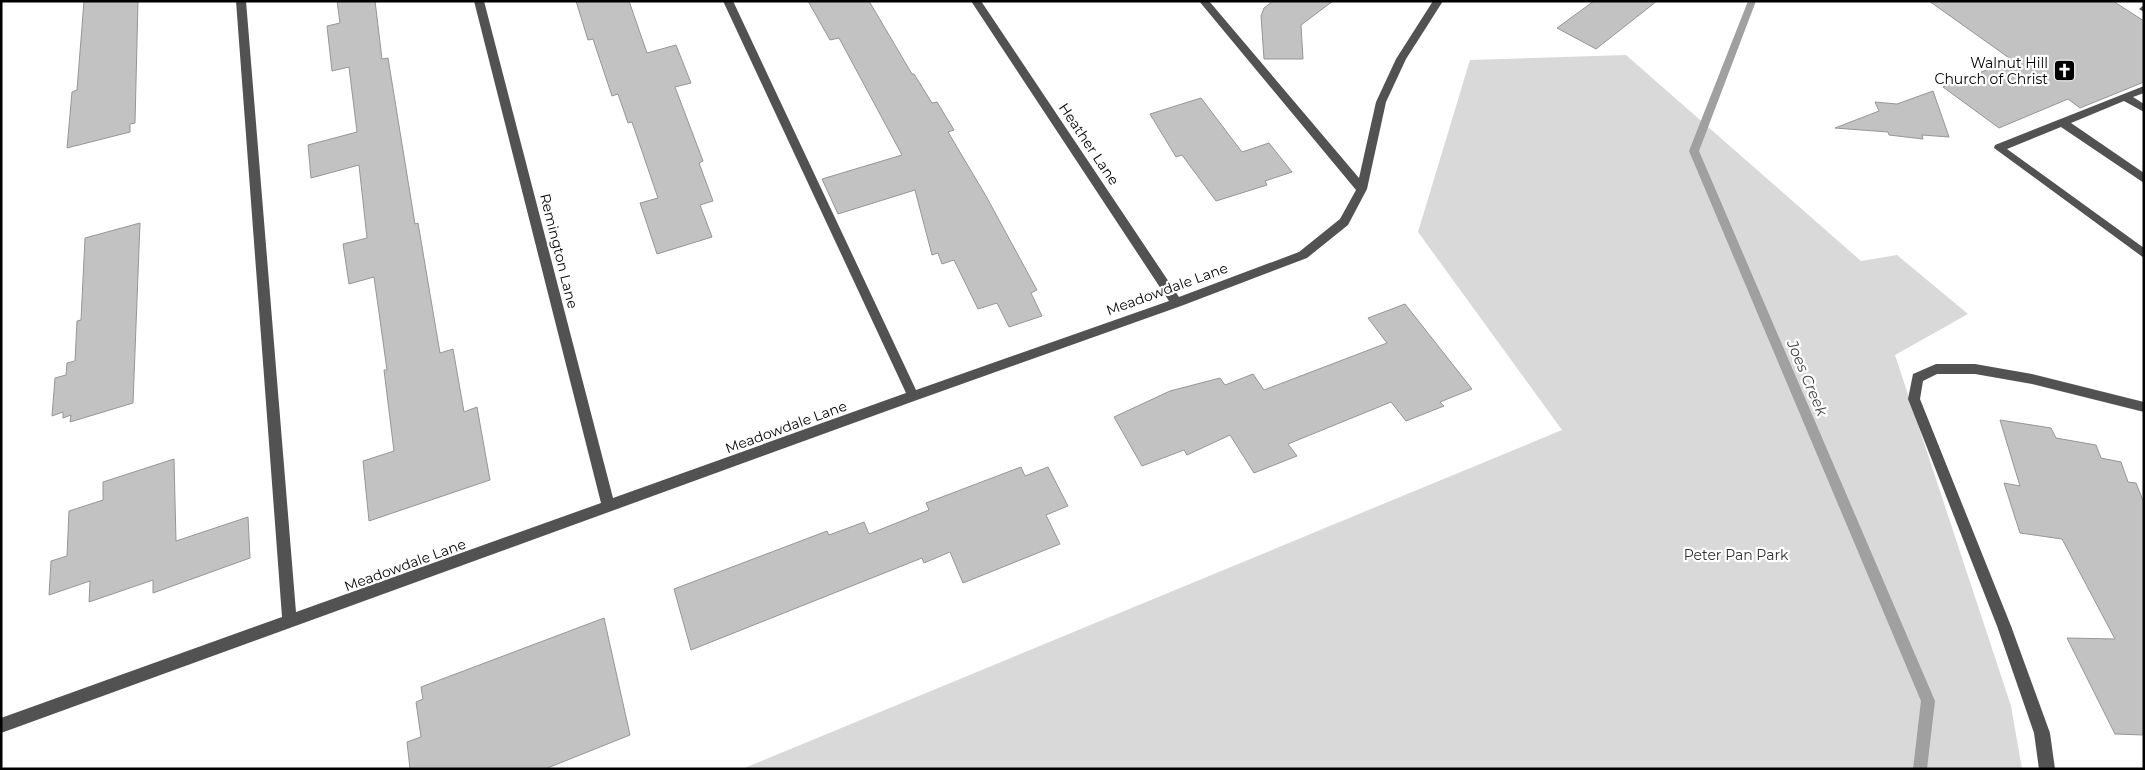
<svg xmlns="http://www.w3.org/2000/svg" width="2145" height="770" font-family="Montserrat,sans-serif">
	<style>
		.green { fill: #d9d9d9 }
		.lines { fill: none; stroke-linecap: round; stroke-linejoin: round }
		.stream { fill: #a0a0a0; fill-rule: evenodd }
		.building { fill: #c2c2c2; stroke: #969696 }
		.minor { fill: #525252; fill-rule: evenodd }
		.labels { text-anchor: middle; stroke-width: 4.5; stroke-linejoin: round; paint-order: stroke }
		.poi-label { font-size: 14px; fill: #000; stroke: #fff; text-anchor: end }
		.street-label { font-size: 14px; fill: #000; stroke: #fff }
		.park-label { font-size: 14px; fill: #303030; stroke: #fff }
		.water-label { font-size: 15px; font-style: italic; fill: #414141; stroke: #fff }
	</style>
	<rect width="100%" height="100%" fill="#fff"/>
	<path class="green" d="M1626 55 1861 261 1897 255 1968 314 1895 355 2011 706 2022 769H742L1562 430 1418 232 1470 60Z"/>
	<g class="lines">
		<path class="stream" d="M1748 1H1756L1699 151 1935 701 1927 769H1913L1921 701 1689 151Z"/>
	</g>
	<path class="building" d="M84 1H138L135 123 130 124V132L67 148 72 92 77 90Z
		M337 1H375L382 59 388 58 415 224 418 223 440 353 453 349 464 412 477 407 490 480 369 521 363 461 394 451 384 370H387L374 277 349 284 343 244 367 238 359 165 311 178 308 145 357 132 349 67 332 71 327 26 340 23Z
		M576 1H629L647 53 676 45 691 83 675 87 703 161 699 163 713 201 700 205 712 237 657 254 640 203 658 198 632 122 628 123 618 94 612 96 593 39 588 40Z
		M808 1H869L912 74H914L932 103 937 102 954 130 948 132 986 196 1037 290 1031 293 1042 316 1009 327 997 303 978 309 954 260 942 264 938 253 932 255 915 190 838 214 822 179 902 155 839 38 830 40Z
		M1273 1H1333L1301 25 1303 59H1264L1261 16 1264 8Z
		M1594 1H1657L1596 49 1557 28Z
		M1929 1H2113L2144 21V82L2080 108 2068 99 1999 128 1943 87 2012 60Z
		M1933 91 1949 137 1922 135 1923 139 1889 135 1888 132 1835 128 1879 111 1875 102 1897 104Z
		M1201 98 1242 152 1269 143 1292 172 1265 181 1267 185 1216 201 1182 155 1176 157 1150 114Z
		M140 223 133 403 70 422 71 415 63 418V412L52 416 55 378 66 375 67 363 75 361 77 321 81 320 85 238Z
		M1405 304 1472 389 1440 402 1444 406 1406 421 1391 402 1288 444 1297 456 1254 473 1230 435 1187 455 1184 450 1142 466 1114 417 1170 391 1220 378 1225 385 1253 374 1264 390 1387 343 1368 318Z
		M2000 420 2051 428 2056 438 2096 445 2101 458 2121 462 2128 482 2136 483 2144 503V735L2115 734 2067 638 2115 639 2062 539 2020 533 2004 483 2020 486Z
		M174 459 176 541 248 517 250 558 153 593V580L89 602 90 581 49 595 51 561 67 556 69 511 103 500V482Z
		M1021 467 1025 476 1048 467 1068 506 1046 515 1060 544 963 583 950 552 924 563 922 558 691 650 674 589 827 531 829 535 864 522 869 534 929 510 926 503Z
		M604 618 630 735 545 769H410L407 742 421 737 416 702 423 699 421 687Z"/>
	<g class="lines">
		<path class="minor" d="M236 1H246L296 612 601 503 474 1H484L613 498 906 393 723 1H733L916 390 1169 301 971 1H981L1179 297 1299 252 1340 219 1356 190 1199 1H1209L1359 178 1376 102 1396 59 1433 1H1443L1406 59 1386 102 1367 189 1348 225 1307 258 1181 306 917 400 1 733V718L282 617Z
			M2144 5V12L2139 9Z
			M2144 86V93L2133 97 2144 104V112L2124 101 2071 123 2144 173V183L2061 127 2007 149 2144 248V258L1994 148 1995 145Z
			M1936 364H1975L2032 374 2144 402V412L2032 384 1975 374H1937L1923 381 1920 399 2011 626 2050 733 2055 769H2039L2034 733 1997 626 1908 399 1913 374Z"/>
	</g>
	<defs>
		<symbol id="church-square" viewBox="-11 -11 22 22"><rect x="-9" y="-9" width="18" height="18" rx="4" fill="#000" stroke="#fff"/><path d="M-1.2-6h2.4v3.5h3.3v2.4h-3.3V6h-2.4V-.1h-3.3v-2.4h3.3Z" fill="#fff"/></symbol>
	</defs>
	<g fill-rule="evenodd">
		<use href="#church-square" x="2052" y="58" width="25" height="25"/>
	</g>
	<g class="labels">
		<g class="poi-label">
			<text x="2048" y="68">Walnut Hill<tspan x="2048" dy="16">Church of Christ</tspan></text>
		</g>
		<g class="street-label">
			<text transform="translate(1089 144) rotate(56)" y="5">Heather Lane</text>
			<text transform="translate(559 251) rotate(76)" y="5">Remington Lane</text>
			<text transform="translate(1167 289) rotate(-20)" y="5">Meadowdale Lane</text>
			<text transform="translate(786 427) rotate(-20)" y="5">Meadowdale Lane</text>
			<text transform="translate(405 565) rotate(-20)" y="5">Meadowdale Lane</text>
		</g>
		<g class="park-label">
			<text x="1736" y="560">Peter Pan Park</text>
		</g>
		<g class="water-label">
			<text transform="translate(1807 378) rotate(67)" y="5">Joes Creek</text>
		</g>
	</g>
	<rect width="2145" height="770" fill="none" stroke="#000000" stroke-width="5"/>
</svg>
